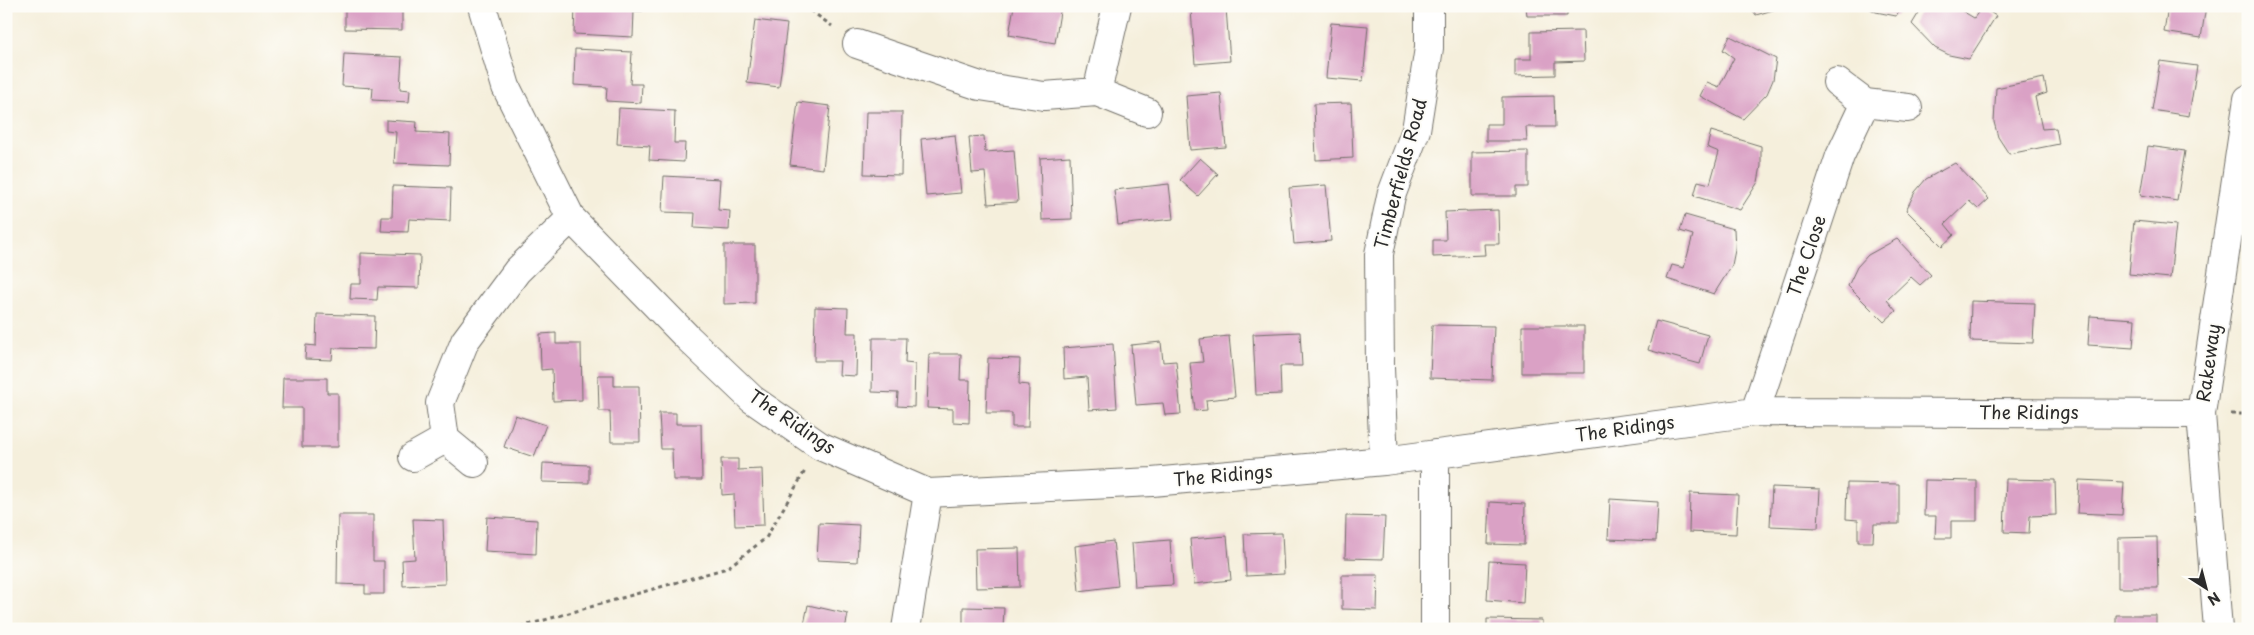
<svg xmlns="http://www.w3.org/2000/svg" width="2254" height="635" font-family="'Playpen Sans',sans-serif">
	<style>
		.building { fill: #daa1c5 }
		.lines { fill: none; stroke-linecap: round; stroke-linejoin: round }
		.street-casing { stroke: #727069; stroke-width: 30 }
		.path { stroke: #727069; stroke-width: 3; stroke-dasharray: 4 4; stroke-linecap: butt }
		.street { stroke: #fff; stroke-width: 28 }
		.labels { text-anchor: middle; stroke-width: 4; stroke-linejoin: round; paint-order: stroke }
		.street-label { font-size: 18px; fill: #2b2b2b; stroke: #fdfcf7 }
	</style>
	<rect width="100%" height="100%" fill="#fdfcf7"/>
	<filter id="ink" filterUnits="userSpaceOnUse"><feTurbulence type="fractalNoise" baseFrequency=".02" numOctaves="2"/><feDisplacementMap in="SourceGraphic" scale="10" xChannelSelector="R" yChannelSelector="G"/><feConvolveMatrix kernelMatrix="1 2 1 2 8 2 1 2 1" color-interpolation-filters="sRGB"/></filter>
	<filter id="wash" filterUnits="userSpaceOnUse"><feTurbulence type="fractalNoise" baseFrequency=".0096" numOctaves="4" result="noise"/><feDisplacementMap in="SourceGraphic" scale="20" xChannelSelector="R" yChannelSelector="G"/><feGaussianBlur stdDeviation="1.12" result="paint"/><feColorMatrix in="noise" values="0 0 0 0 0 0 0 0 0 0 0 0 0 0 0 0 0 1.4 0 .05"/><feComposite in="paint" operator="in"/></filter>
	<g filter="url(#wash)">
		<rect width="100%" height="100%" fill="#f5efdc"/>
		<g id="blocks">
			<path class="building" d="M345 6H402V30L345 29Z
				M575 6H644L643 11H634L633 37 574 34Z
				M1014 6H1061L1055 43 1009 35Z
				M1526 6H1567V16H1527Z
				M1750 6H1783V7L1756 15Z
				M1865 6H1902L1896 16 1876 12Z
				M1923 6H1954L1974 18 1982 7 1996 16 1969 59 1949 55 1935 48 1912 24Z
				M2168 6H2206L2201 38 2164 32Z
				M1226 8 1230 61 1195 64 1191 10Z
				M755 20 787 24 779 87 747 83Z
				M1331 23 1368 26 1363 81 1326 78Z
				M1583 31 1584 61 1555 62V75L1515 76V59H1531V32Z
				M1730 36 1776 59 1773 80 1767 94 1743 119 1700 96 1707 82 1719 87 1734 58 1723 50Z
				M575 49 632 52 630 84H642L641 103 606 101 607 87 574 85Z
				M344 54 402 57 400 89 410 90 409 102 372 100 373 88 342 86Z
				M2160 61 2197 66 2189 116 2152 110Z
				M2044 78 2047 93 2035 97 2042 129 2056 128 2059 144 2009 154 1998 137 1994 122 1996 88Z
				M1221 93 1226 147 1190 150 1186 96Z
				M1554 96 1555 127H1526L1527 141H1486V124H1502V97Z
				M798 102 830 106 823 169 790 165Z
				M1351 103 1353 158 1316 160 1314 104Z
				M619 108 675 111 674 143H685L684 162 649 160 650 146 617 144Z
				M866 112H902L901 175 864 174Z
				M386 120 417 122 416 132 450 134 449 165 394 163 396 132 386 131Z
				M1711 131 1761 146V166L1758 182 1740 210 1694 196 1698 181 1710 184 1719 152 1707 147Z
				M955 135 961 193 926 196 921 139Z
				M984 136 985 152 1014 150 1018 202 988 204 985 172 972 173 969 137Z
				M2148 146 2185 151 2177 201 2140 195Z
				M1528 151V187H1516V196H1472V152Z
				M1070 156 1072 219 1042 220 1040 158Z
				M1200 158 1218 174 1198 196 1180 180Z
				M1955 163 1989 199 1978 209 1969 201 1945 224 1954 235 1942 246 1906 210 1915 192 1926 179Z
				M664 176 720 179 718 210 730 211 729 230 694 228 695 213 662 212Z
				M1169 184 1173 219 1118 225 1114 190Z
				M1326 185 1331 241 1294 244 1289 188Z
				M393 186 451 188 450 221 409 219 408 232 381 231 382 217H392Z
				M1498 210 1499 244H1484L1485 255 1433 257V240H1446L1445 212Z
				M1685 215 1734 229 1735 250 1732 265 1714 294 1667 279 1672 265 1684 268 1693 235 1680 231Z
				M2134 221 2176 225 2170 278 2129 274Z
				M1897 239 1931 275 1920 285 1911 277 1887 300 1896 311 1884 322 1848 286 1857 267 1868 255Z
				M724 245H755V303L724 304Z
				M361 253 420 255 419 288 378 287 377 300 350 299 351 284H361Z
				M1971 301 2035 303 2033 343 1970 341Z
				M815 307 848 308 847 333H857L856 376 839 375 840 361H814Z
				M317 314 375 316 374 349 333 348 332 360 305 359 306 345 316 346Z
				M2090 316 2135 319 2133 348 2088 345Z
				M1656 321 1708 335 1700 364 1648 350Z
				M1432 325 1494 326 1492 380 1430 378Z
				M1522 326H1584V373H1522Z
				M1300 332 1302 366H1280L1281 394 1256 395 1253 334Z
				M556 333V344H581L582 400 553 401 552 369 541 370 540 334Z
				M1229 336 1235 397 1206 400 1207 410 1195 411 1190 363 1203 362 1200 339Z
				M873 338H906L905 363 915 364 914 407 897 406 898 393 872 392Z
				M1161 342 1163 362 1176 361 1181 414 1165 415 1163 403 1136 405 1131 345Z
				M1113 344 1117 408 1089 410 1087 377 1064 379 1063 348Z
				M929 354H961L960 380H970L969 423 953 422V409L927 408Z
				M988 358 1020 359 1019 384 1029 385 1028 427H1012V413H986Z
				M598 375H614V386H639L640 442H611L610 411H599Z
				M283 378H327V393H338V447H302V408H282Z
				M659 413H676V424H701L702 480H673L672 449H661Z
				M515 415 546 425 534 457 504 447Z
				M721 459H738V470L762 469 764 525 735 526 734 494 722 495Z
				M543 463 589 465V483L542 482Z
				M2006 479 2055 480 2056 515 2030 516 2029 533 2004 532Z
				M1925 480 1977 481V521H1951V538H1935L1936 516H1924Z
				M2079 480 2124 482 2122 515 2077 513Z
				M1847 483 1899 484V524H1874L1873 542H1858V520L1846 519Z
				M1772 487 1820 489 1818 528 1770 526Z
				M1690 493 1738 495 1736 534 1689 532Z
				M1610 499 1658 502 1656 541 1608 539Z
				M1490 502 1525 504 1524 545 1488 544Z
				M338 515H373V561H384V594H365V585L337 584Z
				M1346 516 1385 517 1383 559 1345 558Z
				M487 517 537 520 536 554 485 551Z
				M413 519 443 520 445 584 403 586 402 560 415 559Z
				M819 523 859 525 857 562 817 560Z
				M1282 533 1284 574 1246 576 1244 534Z
				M1227 536 1231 580 1194 584 1190 539Z
				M2157 537 2158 588H2118V538Z
				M1170 540 1173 585 1135 587 1132 543Z
				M1113 541 1118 586 1079 591 1075 546Z
				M1019 548 1020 587 976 588 975 549Z
				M1489 561 1525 563 1523 603 1487 600Z
				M1342 575H1378L1377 610 1342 609Z
				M808 605 848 614 845 629H803Z
				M963 607 1004 608 1003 629H963Z
				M2116 615H2156V629H2116Z
				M1487 619 1542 620V629H1487Z
				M1343 626 1380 627V629H1343Z"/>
		</g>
	</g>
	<g filter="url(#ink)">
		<use href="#blocks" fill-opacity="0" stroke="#727069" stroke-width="1"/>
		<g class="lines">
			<defs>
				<path id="street" d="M482 6 506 87 571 218 688 338 752 399 820 446 928 493 1152 482 1384 461 1755 412 2201 414
					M857 44 980 86 1044 96 1097 92 1117 6
					M1097 92 1147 112
					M1865 103 1908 108
					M1755 412 1840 156 1865 103 1837 82
					M1435 454V629
					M413 457 445 439
					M1384 461 1380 368 1379 254 1391 196 1416 130 1429 48V6
					M474 463 445 439 440 403 465 341 517 271 571 218
					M906 629 928 493
					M2218 629 2201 414 2248 99"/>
			</defs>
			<use href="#street" class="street-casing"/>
			<path class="path" d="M804 6 832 26
				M2231 414H2248
				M513 629 727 568 766 538 805 471"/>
			<use href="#street" class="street"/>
		</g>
	</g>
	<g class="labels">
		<g class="street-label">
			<text transform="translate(1401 174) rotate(-75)" y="6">Timberfields Road</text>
			<text transform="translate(1807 256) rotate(-71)" y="6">The Close</text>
			<text transform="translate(2209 363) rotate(-82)" y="6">Rakeway</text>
			<text x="2029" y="419">The Ridings</text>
			<text transform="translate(792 422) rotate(34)" y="6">The Ridings</text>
			<text transform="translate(1625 429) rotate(-8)" y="6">The Ridings</text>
			<text transform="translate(1223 476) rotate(-5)" y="6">The Ridings</text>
		</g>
	</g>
	<rect width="2254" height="635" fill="none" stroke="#fdfcf7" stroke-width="25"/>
	<g transform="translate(2206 588) rotate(144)" stroke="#fdfcf7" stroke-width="4" paint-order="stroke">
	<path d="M0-4L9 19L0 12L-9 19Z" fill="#2b2b2b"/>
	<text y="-8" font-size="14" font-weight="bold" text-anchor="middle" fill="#2b2b2b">N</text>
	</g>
</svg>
